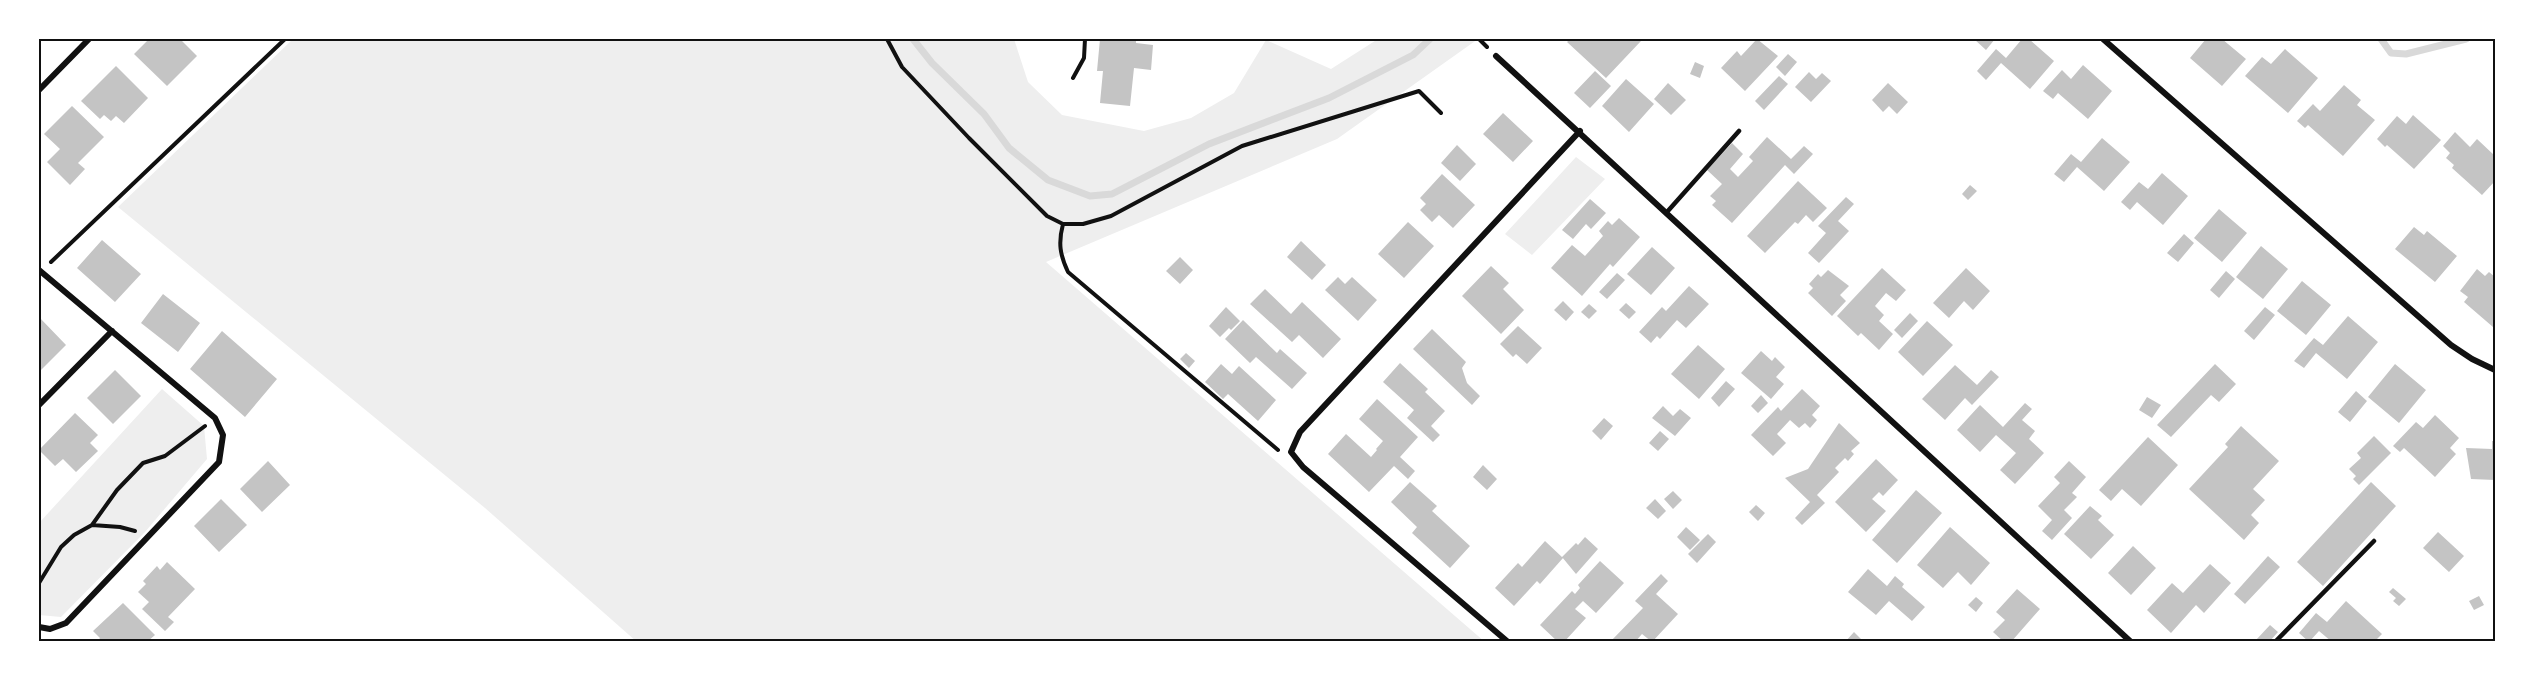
<svg xmlns="http://www.w3.org/2000/svg" width="2534" height="681" font-family="'Roboto Condensed',sans-serif">
	<style>
		.green { fill: #eee }
		.lines { fill: none; stroke-linecap: round; stroke-linejoin: round }
		.stream { stroke: #d9d9d9; stroke-width: 7 }
		.building { fill: #c4c4c4 }
		.path { stroke: #111; stroke-width: 4 }
		.service { stroke: #111; stroke-width: 4.5 }
		.minor { stroke: #111; stroke-width: 6 }
		.neatline { fill: none; stroke: #111; stroke-width: 2 }
	</style>
	<rect width="100%" height="100%" fill="#fff"/>
	<path class="green" d="M293 39H1014L1028 82 1062 115 1144 131 1191 118 1234 93 1266 40 1331 69 1378 39H1478L1337 139 1046 262 1485 642H637L485 508 118 207Z
		M1576 157 1605 179 1532 255 1505 234Z
		M162 389 204 426 207 459 145 532 61 617 39 615V523Z"/>
	<g class="lines">
		<path class="stream" d="M913 39 932 63 984 114 1009 148 1048 180 1090 196 1112 194 1209 144 1329 98 1413 55 1430 39
			M2381 39 2391 53 2406 54 2466 39"/>
	</g>
	<path class="building" d="M149 39H180L197 56 167 86 134 54Z
		M1100 39H1136V43L1153 45 1151 70 1134 68 1130 106 1100 103 1103 71H1097Z
		M1570 39H1639L1641 41 1606 78 1567 42Z
		M1757 39 1778 56 1745 91 1721 68 1737 51 1741 56Z
		M1974 39H1995L1986 50Z
		M2022 39H2029L2054 61 2030 89 2001 63 1986 80 1977 71 1996 49 2006 58Z
		M2206 39H2222L2246 59 2222 86 2190 58Z
		M2285 49 2318 78 2288 113 2245 76 2262 57 2271 64Z
		M1788 54 1797 62 1785 76 1776 67Z
		M1695 62 1704 66 1700 78 1690 74Z
		M2083 65 2112 91 2088 119 2058 93 2053 99 2043 91 2062 70 2071 79Z
		M116 66 148 98 124 123 116 116 111 121 104 115 100 119 81 101Z
		M1595 71 1611 86 1590 108 1574 93Z
		M1809 72 1816 79 1822 73 1831 81 1811 102 1795 87Z
		M1779 76 1788 84 1764 110 1755 101Z
		M1626 79 1654 104 1629 132 1602 106Z
		M1668 83 1686 100 1671 115 1654 99Z
		M1888 83 1908 102 1897 114 1889 106 1883 112 1872 100Z
		M2344 85 2361 100 2357 105 2375 120 2343 156 2308 125 2305 128 2297 121 2313 104 2320 111Z
		M72 106 104 137 78 163 85 169 70 185 47 162 60 149 44 134Z
		M1503 113 1533 141 1513 162 1483 134Z
		M2413 115 2441 140 2414 169 2387 145 2385 147 2377 139 2397 116 2406 124Z
		M2455 132 2470 147 2477 139 2495 156V181L2482 195 2452 168 2454 165 2446 158 2450 153 2443 146Z
		M1767 137 1791 159 1804 146 1813 154 1794 174 1785 165 1732 223 1712 205 1716 201 1710 196 1722 184 1707 170 1732 143 1743 154 1730 169 1738 177 1753 161 1749 157Z
		M2102 138 2130 162 2104 191 2077 167 2064 182 2054 174 2071 154 2081 162Z
		M1457 145 1476 164 1460 181 1441 163Z
		M2162 173 2188 196 2163 225 2137 202 2130 210 2121 202 2139 182 2148 189Z
		M1442 174 1475 205 1453 228 1439 215 1432 222 1420 210 1426 204 1420 198Z
		M1798 181 1827 208 1813 222 1806 215 1798 224 1795 222 1765 253 1747 236Z
		M1970 185 1977 191 1968 200 1962 194Z
		M1846 197 1854 204 1838 221 1849 231 1819 263 1808 253 1826 233 1818 226Z
		M1590 199 1606 213 1591 229 1586 224 1573 239 1562 230Z
		M2219 209 2247 233 2222 262 2194 238Z
		M1619 218 1640 237 1613 267 1610 264 1582 296 1551 268 1572 245 1585 256 1603 236 1599 231 1608 221 1612 225Z
		M1408 222 1434 246 1404 278 1378 254Z
		M2414 227 2424 235 2427 231 2457 256 2435 282 2395 249Z
		M2184 234 2194 243 2178 262 2167 253Z
		M102 240 141 274 115 302 77 268Z
		M1301 241 1326 265 1312 280 1287 257Z
		M2261 246 2288 269 2263 299 2236 277Z
		M1652 247 1675 268 1651 295 1627 274Z
		M1180 257 1193 270 1180 284 1166 271Z
		M1491 266 1509 283 1503 289 1524 310 1501 334 1462 296Z
		M1882 268 1906 290 1896 301 1886 293 1875 306 1884 315 1879 321 1893 334 1879 350 1861 333 1858 336 1837 316Z
		M1966 268 1990 291 1973 310 1964 301 1949 318 1933 303Z
		M2477 269 2485 276 2489 272 2495 277 2493 327 2464 302 2468 297 2460 291Z
		M1828 270 1849 286 1840 295 1846 301 1832 316 1808 293 1813 288 1809 284 1818 274 1821 277Z
		M2226 271 2235 279 2219 298 2210 290Z
		M1617 273 1625 280 1607 299 1599 292Z
		M1338 277 1345 284 1352 277 1377 300 1358 321 1325 290Z
		M2302 281 2331 305 2306 335 2277 311Z
		M1689 286 1709 304 1686 328 1677 320 1660 339 1657 336 1651 343 1639 332 1662 307 1666 311Z
		M1265 289 1291 314 1302 302 1341 339 1323 358 1299 335 1292 342 1250 304Z
		M163 294 200 323 178 352 141 323Z
		M1563 301 1574 312 1566 321 1554 310Z
		M1626 303 1636 312 1629 319 1619 310Z
		M1589 304 1597 311 1589 319 1581 312Z
		M1226 307 1240 321 1231 330 1229 328 1220 337 1209 326Z
		M2265 307 2275 315 2254 340 2244 331Z
		M1910 313 1918 321 1902 338 1894 330Z
		M2348 316 2378 342 2347 379 2316 353 2304 368 2294 361 2314 338 2323 345Z
		M39 317 66 345 39 372Z
		M1243 320 1277 353 1280 349 1307 373 1292 389 1256 357 1250 363 1225 339Z
		M1927 321 1953 345 1923 376 1898 352Z
		M1518 326 1542 348 1527 364 1516 354 1513 357 1500 344Z
		M1432 329 1466 362 1462 368 1467 383 1480 396 1472 405 1413 349Z
		M222 331 277 379 245 417 190 369Z
		M1698 345 1725 369 1699 399 1671 374Z
		M1761 351 1772 361 1775 357 1785 367 1776 377 1784 384 1771 399 1741 373Z
		M1186 353 1195 361 1189 368 1180 359Z
		M1400 363 1428 389 1425 392 1445 411 1431 426 1440 435 1433 442 1407 418 1414 410 1383 382Z
		M1221 364 1232 374 1239 366 1276 400 1258 421 1228 394 1223 399 1205 382Z
		M2215 364 2236 384 2219 402 2211 395 2171 437 2157 425Z
		M2395 364 2426 390 2399 423 2368 397Z
		M1955 365 1977 385 1991 370 1999 377 1972 405 1965 398 1945 420 1922 399Z
		M115 370 141 396 113 424 87 398Z
		M1726 381 1735 389 1719 407 1711 398Z
		M1802 389 1820 406 1812 415 1817 420 1810 428 1805 423 1799 428 1790 420 1777 434 1786 443 1773 456 1751 435 1778 407 1781 411Z
		M2356 391 2367 401 2350 422 2338 412Z
		M1761 395 1768 403 1758 413 1751 406Z
		M2147 397 2161 405 2152 418 2139 410Z
		M1377 399 1418 437 1400 457 1415 471 1408 479 1394 466 1369 492 1328 454 1346 434 1371 457 1377 450 1376 449 1383 441 1359 419Z
		M2025 403 2032 409 2022 420 2035 431 2029 439 2044 453 2015 484 2000 470 2016 453 1996 435 1980 452 1957 430 1980 405 2003 427Z
		M1663 406 1673 416 1680 409 1691 418 1675 436 1652 418Z
		M75 413 98 435 90 443 98 451 76 472 63 459 55 466 39 450Z
		M2435 415 2459 438 2450 448 2456 454 2435 477 2404 448 2400 452 2393 446 2416 422 2423 428Z
		M1604 418 1613 426 1601 440 1592 431Z
		M1839 423 1860 443 1851 451 1854 454 1848 461 1845 458 1835 468 1839 472 1817 495 1825 503 1802 525 1795 518 1810 502 1785 478 1808 469Z
		M2241 426 2279 461 2253 489 2265 500 2251 515 2259 523 2244 540 2189 489 2228 447 2225 444Z
		M1660 431 1669 439 1658 451 1649 443Z
		M2374 436 2391 453 2359 485 2353 479 2356 476 2349 469 2361 458 2357 453Z
		M2148 437 2178 465 2141 506 2122 489 2111 501 2099 490Z
		M2492 441H2495V480L2471 479 2466 448 2492 449Z
		M1876 459 1898 480 1883 496 1879 492 1872 499 1886 511 1866 532 1835 502Z
		M268 461 290 485 262 512 240 489Z
		M2069 461 2086 477 2072 493 2077 497 2064 510 2072 518 2052 540 2042 531 2052 520 2038 506 2060 483 2054 477Z
		M1483 465 1497 479 1487 490 1473 477Z
		M1410 482 1437 506 1432 511 1470 546 1450 568 1412 533 1417 527 1391 502Z
		M2371 482 2396 506 2323 586 2297 562Z
		M1916 490 1942 513 1897 563 1872 540Z
		M1673 491 1682 500 1673 509 1664 499Z
		M221 499 247 525 219 552 194 526Z
		M1655 499 1666 511 1658 519 1646 508Z
		M1756 505 1765 513 1758 521 1749 512Z
		M2090 506 2102 516 2098 520 2114 535 2091 559 2064 534Z
		M1686 527 1700 540 1690 550 1677 537Z
		M1950 527 1990 563 1971 585 1958 572 1943 588 1917 565Z
		M2438 532 2464 556 2449 572 2423 548Z
		M1708 534 1716 542 1697 563 1688 554Z
		M1585 537 1598 549 1576 574 1562 557 1576 543 1578 545Z
		M1545 541 1563 558 1540 584 1537 581 1514 606 1495 588 1518 563 1522 567Z
		M2133 546 2156 568 2131 595 2108 573Z
		M2268 556 2280 567 2245 604 2234 594Z
		M1600 561 1624 583 1596 613 1583 601 1575 609 1586 618 1564 642H1558L1540 625 1572 591 1575 594 1580 588 1578 585Z
		M167 562 195 589 168 617 174 622 165 631 142 609 149 602 138 592 146 584 143 581 157 566 160 570Z
		M2210 564 2231 583 2204 613 2196 605 2171 633 2147 610 2172 583 2183 593Z
		M1868 569 1887 586 1895 576 1904 584 1902 587 1925 607 1912 621 1889 601 1876 615 1848 592Z
		M1661 574 1668 581 1656 594 1678 614 1652 642 1642 634 1635 642H1610L1643 608 1635 601Z
		M2393 588 2406 599 2399 606 2393 601 2396 598 2389 592Z
		M2017 589 2040 609 2011 642H2004L1993 632 2005 620 1996 612Z
		M2479 596 2484 605 2474 610 2469 601Z
		M1976 597 1983 603 1976 612 1968 605Z
		M2346 601 2382 634 2374 642H2332L2319 631 2309 642 2299 633 2316 613 2327 622Z
		M123 603 155 635 147 642H97L100 638 93 631Z
		M2270 625 2278 632 2269 642H2257L2256 640Z
		M1854 632 1864 642H1845Z"/>
	<g class="lines">
		<path class="path" d="M887 39 902 67 969 138 1047 216 1063 224H1083L1111 216 1242 146 1419 91 1441 113
			M1373 39H1376
			M1479 39 1487 47
			M1073 78 1084 58 1085 39
			M1063 224C1058 243 1060 255 1068 272L1278 450
			M51 262 285 39
			M92 525 120 527 135 531
			M39 583 61 547 74 535 92 525 117 490 143 463 165 456 205 426"/>
		<path class="service" d="M1667 212 1739 131
			M2275 642 2374 541"/>
		<path class="minor" d="M2103 39 2451 345 2472 359 2495 370
			M1496 56 2131 642
			M39 90 89 39
			M39 270 215 418 223 435 219 462 66 623 50 629 39 627
			M39 405 112 331
			M1508 642 1303 467 1291 452 1300 432 1580 131"/>
	</g>
	<rect width="2534" height="681" fill="none" stroke="#ffffff" stroke-width="81"/>
	<rect x="40" y="40" width="2454" height="600" class="neatline"/>
</svg>
